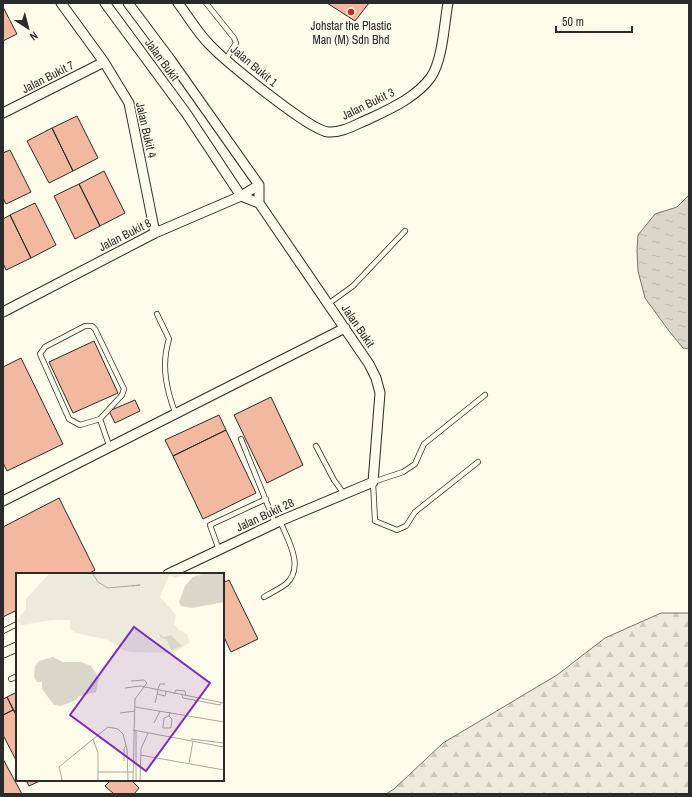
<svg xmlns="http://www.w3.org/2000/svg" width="692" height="797" font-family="'Archivo Narrow',sans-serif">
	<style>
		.forest { fill: url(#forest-firs); stroke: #74746e }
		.water { fill: url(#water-ripples); stroke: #74746e }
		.building { fill: #f2b8a0; stroke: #2b2b2b }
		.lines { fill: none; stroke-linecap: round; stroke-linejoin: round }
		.service-casing { stroke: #2b2b2b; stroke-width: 6 }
		.minor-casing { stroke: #2b2b2b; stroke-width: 11 }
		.service { stroke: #fdfbea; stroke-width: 4.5 }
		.minor { stroke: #fdfbea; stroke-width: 9 }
		.poi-dot { fill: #c62828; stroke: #fdfbea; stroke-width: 1.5 }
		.labels { text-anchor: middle; stroke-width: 3; stroke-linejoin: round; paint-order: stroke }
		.poi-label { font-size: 12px; fill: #2b2b2b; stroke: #fdfbea }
		.street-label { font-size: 12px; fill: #2b2b2b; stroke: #fdfbea }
		.inset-road { fill: none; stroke: #a9a89e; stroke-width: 1 }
		.view { fill: #7b2cbf; fill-opacity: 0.15; stroke: #7b2cbf; stroke-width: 2 }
		.inset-edge { fill: none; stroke: #2b2b2b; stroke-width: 2 }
	</style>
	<defs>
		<pattern id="forest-firs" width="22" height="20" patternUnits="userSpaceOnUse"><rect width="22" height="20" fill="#ecebdb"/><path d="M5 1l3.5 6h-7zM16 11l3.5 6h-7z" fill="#cbcabc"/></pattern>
		<pattern id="water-ripples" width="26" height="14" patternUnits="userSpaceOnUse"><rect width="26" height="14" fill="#d8d7c9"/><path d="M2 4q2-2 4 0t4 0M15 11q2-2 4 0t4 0" fill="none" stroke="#bab9ad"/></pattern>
	</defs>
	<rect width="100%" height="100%" fill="#fdfbea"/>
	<path class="forest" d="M661 613H689V794H386L394 789 443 743 557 675 605 638Z"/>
	<path class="water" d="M689 195V349L683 348 669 331 645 298 638 271 637 251 638 235 655 214 677 207Z"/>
	<path class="building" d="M327 3H369L355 21Z
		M3 7 17 34 3 41Z
		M77 116 98 158 73 171 52 128Z
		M52 128 73 171 49 183 27 141Z
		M10 150 31 192 6 204 3 198V153Z
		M104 171 125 213 100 226 79 184Z
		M79 184 100 226 75 239 54 196Z
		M35 203 56 245 31 258 10 215Z
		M10 215 31 258 6 270 3 263V219Z
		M94 341 118 393 73 413 49 362Z
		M21 358 63 444 7 471 3 463V367Z
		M271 397 303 465 267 483 234 415Z
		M135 400 140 411 115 423 109 411Z
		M219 415 226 430 173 456 165 440Z
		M226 430 256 493 203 519 173 456Z
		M59 498 95 570 88 574H17V610L3 617V527Z
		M229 580 258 639 231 652 223 635V583Z
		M17 692V716L7 697Z
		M7 697 13 710 3 715V699Z
		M13 710 17 716V762L3 735V715Z
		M3 759 22 794H3Z
		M26 780H42L29 786Z
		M111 780H131L139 788 134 794H114L105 786Z"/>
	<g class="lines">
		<defs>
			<path id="service" d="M206 3 234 38 236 43 226 59
				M328 304 353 286 405 231
				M157 314 169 339C161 365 166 389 176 415
				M85 326H92L95 329 124 389 122 395 100 419 80 425 69 419 40 354 45 347Z
				M100 419 110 448
				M241 439 275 523
				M316 446 334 480 344 494
				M478 462 415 512 406 526 397 530 375 521 373 482 403 472 415 464 424 444 485 395
				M219 550 210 525 266 499
				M264 597C271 593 279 589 286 584 305 567 288 540 280 521
				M3 631 17 624
				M11 679 17 676"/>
			<path id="minor" d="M61 3 104 62 129 103 155 233
				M105 3 186 113 241 196 259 203
				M128 3 170 59 259 185V203L369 364 376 378 380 393 373 482 280 521 168 574
				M178 3C188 16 197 32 209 44 225 61 309 130 328 132 343 133 356 124 369 119 390 109 417 97 431 77 443 59 444 24 448 3
				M3 113 104 62
				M3 312 155 233 241 196 259 185
				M3 501 345 328
				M3 653 17 647"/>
		</defs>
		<use href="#service" class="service-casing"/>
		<use href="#minor" class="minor-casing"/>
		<use href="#service" class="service"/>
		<use href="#minor" class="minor"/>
	</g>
	<circle class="poi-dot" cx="351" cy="12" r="4"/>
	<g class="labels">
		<g class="poi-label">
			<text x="351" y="30">Johstar the Plastic<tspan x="351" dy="14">Man (M) Sdn Bhd</tspan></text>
		</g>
		<g class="street-label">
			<text transform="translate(162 60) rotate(54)" y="4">Jalan Bukit</text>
			<text transform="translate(254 66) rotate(40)" y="4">Jalan Bukit 1</text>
			<text transform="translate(48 77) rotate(-27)" y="4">Jalan Bukit 7</text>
			<text transform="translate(368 104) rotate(-26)" y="4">Jalan Bukit 3</text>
			<text transform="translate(146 130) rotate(77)" y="4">Jalan Bukit 4</text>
			<text transform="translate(125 235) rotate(-27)" y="4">Jalan Bukit 8</text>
			<text transform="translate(358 326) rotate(56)" y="4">Jalan Bukit</text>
			<text transform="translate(265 515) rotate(-25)" y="4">Jalan Bukit 28</text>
		</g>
	</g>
	<g transform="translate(16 573)">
		<rect width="208" height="208" fill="#fdfbea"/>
		<path d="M33 1H170L160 5 153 2 144 24 160 42 158 51 163 57 171 61 174 69 158 80 115 79 107 77 92 67 60 60 54 56V47H37L6 52 2 49 4 43 10 36V26Z" fill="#ecebdb"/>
		<path d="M186 1H208V29L176 35 165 33 163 29 169 13 177 4ZM142 60 148 64 155 62 166 73 155 77 151 67 144 64ZM37 84 47 89H65L75 93 83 105 80 119 64 123 60 127 45 133 38 132 26 116V109H21L18 104 19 93 23 88Z" fill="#d8d7c9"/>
		<path class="inset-road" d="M77 1 82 9 92 15 124 12 116 13M115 108 128 107 131 110 119 126 117 207M109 115 124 113 208 130M141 118 144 111H149M141 121 149 123 150 119M158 121 160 117 169 118 170 123M166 122 167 125 204 132 205 130M139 130 142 118M119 134 208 149M104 140 119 138M153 143 156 146 155 155H147L148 145 153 143 154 139M138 150 144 138M117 157 208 174M120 157V207M77 166 82 180V207M175 166 208 170M124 182 208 197M108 188V175L110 173M173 190 177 168M82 199H117M46 207 43 194 92 154 102 156 107 161 111 176 112 207M124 207 125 176 132 160"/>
		<path class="view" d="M118 54 194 110 130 198 54 142Z"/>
		<rect width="208" height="208" class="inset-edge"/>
	</g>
	<rect width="692" height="797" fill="none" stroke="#2b2b2b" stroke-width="8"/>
	<g transform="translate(28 28) rotate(144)" stroke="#fdfbea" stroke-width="3" paint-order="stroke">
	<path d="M0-3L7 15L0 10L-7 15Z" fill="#2b2b2b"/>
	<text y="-6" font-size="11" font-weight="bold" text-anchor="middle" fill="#2b2b2b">N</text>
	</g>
	<path d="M556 26v6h76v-6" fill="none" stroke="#2b2b2b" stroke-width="2"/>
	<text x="562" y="26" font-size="12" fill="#2b2b2b" stroke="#fdfbea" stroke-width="3" paint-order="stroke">50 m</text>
</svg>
